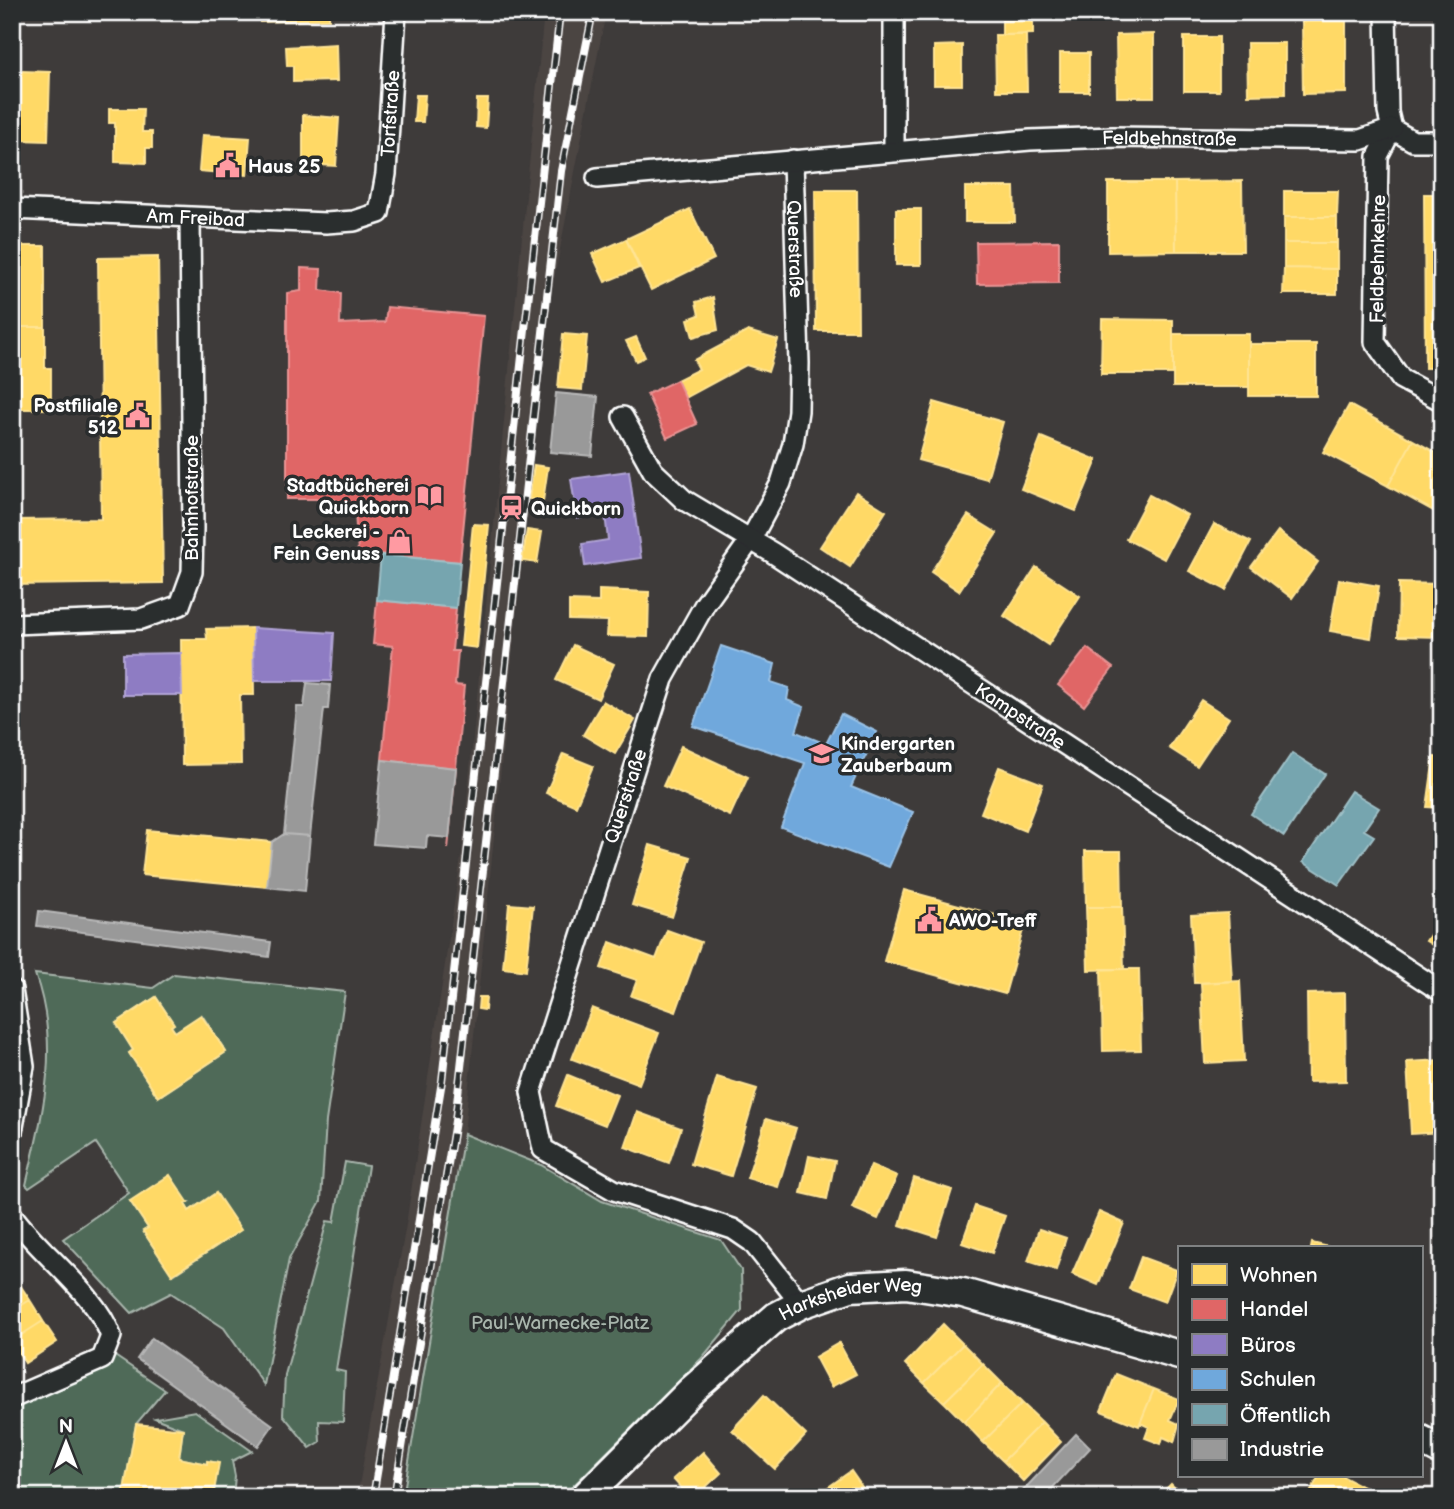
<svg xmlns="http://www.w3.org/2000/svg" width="1454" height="1509" font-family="'Balsamiq Sans',sans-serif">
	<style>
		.built { fill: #4c4543 }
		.green { fill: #506b59; stroke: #a8b5ac; stroke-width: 2; fill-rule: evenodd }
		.homes { fill: #ffd966; stroke: #ffe494; stroke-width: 2 }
		.shops { fill: #e06666; stroke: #e99494; stroke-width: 2 }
		.offices { fill: #8e7cc3; stroke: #b0a3d5; stroke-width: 2 }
		.schools { fill: #6fa8dc; stroke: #9ac2e6; stroke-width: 2 }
		.public { fill: #76a5af; stroke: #9fc0c7; stroke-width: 2 }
		.industry { fill: #999; stroke: #b8b8b8; stroke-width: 2 }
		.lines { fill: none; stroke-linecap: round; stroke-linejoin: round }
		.minor-casing { stroke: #fff; stroke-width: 24 }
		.secondary-casing { stroke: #fff; stroke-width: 33 }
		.minor { stroke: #2a2d2e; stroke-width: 19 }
		.secondary { stroke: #2a2d2e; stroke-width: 28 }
		.rail-casing { stroke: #fff; stroke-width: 8 }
		.rail { stroke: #2a2d2e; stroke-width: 5; stroke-dasharray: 16; stroke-linecap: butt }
		.labels { text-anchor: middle; stroke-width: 7; stroke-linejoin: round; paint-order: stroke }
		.street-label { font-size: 19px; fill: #fff; stroke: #2a2d2e }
		.poi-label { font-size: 19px; font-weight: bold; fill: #fff; stroke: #2a2d2e; text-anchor: start }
		.park-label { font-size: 19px; fill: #a8b5ac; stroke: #2a2d2e }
	</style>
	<rect width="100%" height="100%" fill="#3e3b3a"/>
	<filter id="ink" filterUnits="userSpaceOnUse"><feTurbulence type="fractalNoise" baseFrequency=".0143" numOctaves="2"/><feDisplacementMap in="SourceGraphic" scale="14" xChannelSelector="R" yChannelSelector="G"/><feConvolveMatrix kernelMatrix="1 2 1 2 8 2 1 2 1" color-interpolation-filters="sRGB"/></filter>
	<g filter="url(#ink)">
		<path class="built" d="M544 12H606L546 321 464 1134 400 1497H357L406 1225 462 851Z"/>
		<path class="green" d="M35 974 153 988 174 974 345 992 326 1121 321 1201 289 1259 264 1385 224 1328 171 1293 132 1313 63 1239 129 1193 96 1143 29 1188 26 1185C43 1112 61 1047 35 974ZM156 997 174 1024 171 1026 175 1032 202 1015 226 1052 158 1097 129 1053 133 1050 116 1023ZM216 1193 240 1230 173 1275 143 1231 148 1228 130 1201 188 1202 185 1204 189 1211Z
			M464 1134 541 1165 602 1201 721 1240 741 1270 742 1310 702 1358 562 1497H403Z
			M345 1162 368 1166 336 1370 345 1372 343 1422 319 1421 320 1442 310 1448 283 1415 285 1375 327 1221 334 1222Z
			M106 1350 165 1390 136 1424 123 1496 127 1497H12V1398Z
			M195 1411 252 1451 232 1461 235 1476 233 1497H213L218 1463 208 1461 207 1464 179 1458 183 1429 155 1418Z"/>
		<path class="homes" d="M260 12H329V19L260 22Z
			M1002 12H1033V34L1002 35Z
			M1346 19V93L1303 94 1302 20Z
			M1154 34V97H1117L1116 35Z
			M995 35H1026L1027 91H996Z
			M1184 37H1219V91H1184Z
			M1247 43H1285V94L1248 95Z
			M336 44 337 81 293 82V66H287L286 47Z
			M962 45V85H934V46Z
			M1060 53H1089V92H1060Z
			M21 71 50 72 48 141 19 140Z
			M416 95H425L423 122H414Z
			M477 99H488L486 128 476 127Z
			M109 109H143L142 132H152V148H146V163L115 162V123H109Z
			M303 115 339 118 336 166 303 164Z
			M202 135 250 138 247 175 199 171Z
			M1242 181 1243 251H1176L1175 182Z
			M1108 182H1175L1176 251 1108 252Z
			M965 187H1014L1015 222H965Z
			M815 190H857L858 331H816Z
			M1284 191H1338L1337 217H1284Z
			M1424 194H1442V368H1425Z
			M690 209 714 259 651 290 626 239Z
			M896 209H921V265H896Z
			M1284 217H1337V243H1284Z
			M626 239 639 268 605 282 592 254Z
			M1284 243H1337V269L1284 268Z
			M12 246H45V327H12Z
			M158 257 163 583 12 585V520L101 519 98 258Z
			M1284 268 1337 269V294H1283Z
			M713 297 718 330 693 337 688 319 699 315 696 302Z
			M1102 319 1173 320V374H1101Z
			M12 327H45V368H51V409H12Z
			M748 331 778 340 768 372 746 365 685 398 677 380 699 369 694 360Z
			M563 334 587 336 582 390 558 388Z
			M1173 334H1249V387H1173Z
			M636 337 645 357 636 361 626 341Z
			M1249 344H1316V396H1249Z
			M934 402 1003 422 987 479 918 460Z
			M1349 405 1413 440 1388 486 1323 452Z
			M1041 437 1097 460 1076 511 1021 489Z
			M1413 440 1442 456V504L1437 513 1388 486Z
			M534 465 548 467 543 501 529 499Z
			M856 492 886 511 850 567 820 547Z
			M1149 495 1187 515 1164 559 1126 539Z
			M968 515 997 533 959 591 931 572Z
			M473 524 489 525 477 648 461 646Z
			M1214 524 1251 542 1226 590 1189 571Z
			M527 530 542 532 537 563 522 561Z
			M1278 531 1318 562 1292 598 1251 567Z
			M1036 567 1080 596 1048 645 1004 616Z
			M1339 579 1379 586 1371 638 1330 631Z
			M1399 583 1442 584V637L1398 636Z
			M599 590 649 592 648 637 607 636 608 621 569 620V601L599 602Z
			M253 628 254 695H240L241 764 182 765 181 639H207L206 629Z
			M573 645 614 664 598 699 556 680Z
			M1201 700 1229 718 1197 766 1169 748Z
			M603 701 635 720 615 754 583 735Z
			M681 746 748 777 730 816 663 786Z
			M563 754 593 766 576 806 546 793Z
			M1434 757 1442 758V808L1427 807Z
			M999 767 1043 784 1025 831 981 813Z
			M147 830 272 842 267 887 142 875Z
			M650 845 691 857 672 917 632 905Z
			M1085 851H1121L1122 907H1086Z
			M904 890 1025 923 1005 994 884 961Z
			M1442 899V951L1426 941 1440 920Z
			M509 904 533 906 526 971 503 968Z
			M1086 907H1122L1124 969 1088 970Z
			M1228 913 1232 981 1194 983 1191 915Z
			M667 930 701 942 676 1012 631 996 637 980 601 968 610 942 656 959Z
			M1101 969H1139L1141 1050 1103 1051Z
			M1240 981 1244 1061 1205 1063 1201 983Z
			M1345 993 1346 1081 1308 1082 1307 994Z
			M156 997 174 1024 171 1026 175 1032 201 1015 226 1052 158 1097 129 1053 133 1050 116 1023Z
			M479 997H486L485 1010 478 1009Z
			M592 1008 659 1033 639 1084 572 1059Z
			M1442 1060V1132L1411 1134 1407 1062Z
			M568 1075 617 1095 605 1125 556 1106Z
			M717 1077 757 1089 731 1176 691 1164Z
			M637 1112 681 1128 669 1163 625 1147Z
			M766 1119 796 1128 778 1187 747 1178Z
			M809 1156 835 1161 827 1199 801 1193Z
			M871 1165 897 1176 878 1219 852 1208Z
			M170 1175 188 1202 185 1204 189 1211 216 1193 241 1230 172 1275 143 1231 148 1228 130 1201Z
			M914 1178 952 1190 937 1237 900 1225Z
			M975 1206 1005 1216 992 1253 962 1243Z
			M1099 1212 1124 1223 1098 1285 1072 1274Z
			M1039 1229 1066 1238 1056 1270 1028 1261Z
			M1312 1243 1333 1248H1311Z
			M1141 1257 1177 1270 1165 1302 1129 1289Z
			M16 1279 30 1300 12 1311V1282Z
			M30 1300 43 1321 12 1341V1311Z
			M43 1321 57 1342 25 1363 12 1341Z
			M943 1324 963 1344 924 1383 905 1364Z
			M839 1343 856 1374 831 1387 815 1357Z
			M963 1344 983 1364 944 1402 924 1383Z
			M983 1364 1002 1383 964 1422 944 1402Z
			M1116 1374 1154 1389 1139 1426 1101 1411Z
			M1002 1383 1022 1403 983 1442 964 1422Z
			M1154 1389 1179 1399 1170 1420 1179 1424 1174 1442 1163 1437 1161 1444 1145 1438 1149 1427 1140 1423Z
			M764 1395 806 1435 775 1469 732 1430Z
			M1022 1403 1042 1422 1003 1461 983 1442Z
			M1042 1422 1061 1442 1023 1481 1003 1461Z
			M136 1424 183 1429 179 1458 207 1464V1461L219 1463 213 1497 123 1496Z
			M703 1452 721 1473 695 1497H689L673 1479Z
			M851 1471 869 1497H818L817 1495Z
			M1319 1476H1342L1367 1489 1363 1497H1328L1312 1489Z
			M1171 1484 1184 1497H1158Z
			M1312 1489 1328 1497H1308Z"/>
		<path class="shops" d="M1059 241V283L977 284 976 242Z
			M301 268 321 269 320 290 341 293 340 324 385 322 387 307 484 316 460 562 358 552 355 514 334 499H287V293L301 291Z
			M677 380 697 424 667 438 647 394Z
			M377 600 456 608 452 651H458L455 685 464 686 448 849 456 768 382 760 393 646 373 644Z
			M1087 648 1113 668 1084 706 1058 685Z"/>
		<path class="offices" d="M629 471 641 558 585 566 582 544 608 540 605 514 577 518 571 479Z
			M253 628 334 633 331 681H254Z
			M181 653 182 695H123V654Z"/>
		<path class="schools" d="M721 646 775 664 771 682 789 688 787 700 804 707 796 732 826 744 841 714 877 732 851 787 913 812 889 867 781 827 805 763 693 726Z"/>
		<path class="public" d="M381 555 460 562 456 608 377 600Z
			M1292 753 1325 774 1284 836 1251 814Z
			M1351 791 1379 808 1364 830 1374 836 1339 885 1303 862Z"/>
		<path class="industry" d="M556 393 598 397 592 456 550 452Z
			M307 683 330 685 328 709H324L310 836 284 834 297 707H304Z
			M382 760 456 768 449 838 427 836 426 848 373 844Z
			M284 834 310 836 305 891 267 887 272 842Z
			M39 911 271 942 269 957 37 926Z
			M152 1338 273 1425 258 1446 137 1359Z
			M1076 1434 1090 1448 1044 1497H1017Z"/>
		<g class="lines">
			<defs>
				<g id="minor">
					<path d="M1386 12 1388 112 1392 129"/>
					<path d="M1392 129 1378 156 1375 342 1401 379 1442 401"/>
					<path d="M1392 129 1413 141H1442"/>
					<path d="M894 151V12"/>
					<path id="s1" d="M793 160 799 363 798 411 793 444 781 483 751 539 705 604 663 679 531 1092 543 1149 614 1190 733 1229 752 1242 801 1304"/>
					<path id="s2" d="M597 178 1030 140 1113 137 1360 140 1392 129"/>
					<path id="s3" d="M12 209 326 223 354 221 379 213 386 174 396 12"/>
					<path id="s4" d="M623 417 653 471 684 500 773 553 1442 992"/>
					<path d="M12 624 141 619 180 605 192 572 193 528 190 219"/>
					<path d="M12 990 24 1066 12 1132"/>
					<path d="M12 1215C41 1255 95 1292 111 1336L102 1359 12 1398"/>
				</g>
				<g id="secondary">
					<path d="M1421 1440 1442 1451"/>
					<path id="s5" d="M585 1497 692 1390 776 1317 801 1304 850 1287 906 1284 963 1293 1179 1355"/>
				</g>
			</defs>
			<use href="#minor" class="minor-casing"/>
			<use href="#secondary" class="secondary-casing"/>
			<use href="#minor" class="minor"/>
			<use href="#secondary" class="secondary"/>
			<defs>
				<path id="rail" d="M373 1497 442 1081 560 12
					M394 1497 455 1121 561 171 593 12"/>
			</defs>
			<use href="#rail" class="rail-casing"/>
			<use href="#rail" class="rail"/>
		</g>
	</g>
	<defs>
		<symbol id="civic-bare" viewBox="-9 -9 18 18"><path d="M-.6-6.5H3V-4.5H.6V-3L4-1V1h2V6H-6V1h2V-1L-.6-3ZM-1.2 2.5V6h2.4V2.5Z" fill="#ff9aa2" stroke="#2a2d2e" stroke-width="2.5" paint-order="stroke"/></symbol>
		<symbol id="library-bare" viewBox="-9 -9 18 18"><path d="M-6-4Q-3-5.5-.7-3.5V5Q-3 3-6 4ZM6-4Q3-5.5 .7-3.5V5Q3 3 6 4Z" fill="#ff9aa2" stroke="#2a2d2e" stroke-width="2.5" paint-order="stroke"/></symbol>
		<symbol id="station-bare" viewBox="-9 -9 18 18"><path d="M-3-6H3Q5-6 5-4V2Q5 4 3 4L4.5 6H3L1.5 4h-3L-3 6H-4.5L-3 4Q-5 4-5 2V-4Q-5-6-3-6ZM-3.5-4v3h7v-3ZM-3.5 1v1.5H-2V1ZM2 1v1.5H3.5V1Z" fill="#ff9aa2" stroke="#2a2d2e" stroke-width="2.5" paint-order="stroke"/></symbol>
		<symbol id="shop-bare" viewBox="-9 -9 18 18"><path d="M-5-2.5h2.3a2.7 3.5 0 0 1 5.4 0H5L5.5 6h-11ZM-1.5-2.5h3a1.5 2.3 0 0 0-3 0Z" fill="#ff9aa2" stroke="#2a2d2e" stroke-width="2.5" paint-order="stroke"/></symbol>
		<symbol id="school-bare" viewBox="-9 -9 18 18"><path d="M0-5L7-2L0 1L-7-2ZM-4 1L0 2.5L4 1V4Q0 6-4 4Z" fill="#ff9aa2" stroke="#2a2d2e" stroke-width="2.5" paint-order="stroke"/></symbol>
	</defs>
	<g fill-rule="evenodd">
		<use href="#civic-bare" x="210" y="148" width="35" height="35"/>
		<use href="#civic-bare" x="120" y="398" width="35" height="35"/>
		<use href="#library-bare" x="412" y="478" width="35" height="35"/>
		<use href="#station-bare" x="494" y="490" width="35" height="35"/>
		<use href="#shop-bare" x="382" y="524" width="35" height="35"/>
		<use href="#school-bare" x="804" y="736" width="35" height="35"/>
		<use href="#civic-bare" x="912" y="902" width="35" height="35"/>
	</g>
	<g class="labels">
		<g class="street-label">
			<text dy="7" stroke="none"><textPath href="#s3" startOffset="469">Torfstraße</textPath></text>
			<text dy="7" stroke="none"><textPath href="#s2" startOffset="574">Feldbehnstraße</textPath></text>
			<text dy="7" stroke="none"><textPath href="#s3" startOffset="184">Am Freibad</textPath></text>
			<text dy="7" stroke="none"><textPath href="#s1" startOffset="89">Querstraße</textPath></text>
			<text transform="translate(1377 259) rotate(-89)" y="7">Feldbehnkehre</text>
			<text transform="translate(191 498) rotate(-90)" y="7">Bahnhofstraße</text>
			<text dy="7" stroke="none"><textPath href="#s4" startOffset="504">Kampstraße</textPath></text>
			<text transform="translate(625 796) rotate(-72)" y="7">Querstraße</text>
			<text dy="7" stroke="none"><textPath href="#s5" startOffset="341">Harksheider Weg</textPath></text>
		</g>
		<g class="poi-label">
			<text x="248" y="173">Haus 25</text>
			<text x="118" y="412" text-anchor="end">Postfiliale<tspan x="118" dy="22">512</tspan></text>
			<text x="409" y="492" text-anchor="end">Stadtbücherei<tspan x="409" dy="22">Quickborn</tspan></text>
			<text x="531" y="515">Quickborn</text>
			<text x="380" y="538" text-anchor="end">Leckerei -<tspan x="380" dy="22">Fein Genuss</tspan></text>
			<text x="841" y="750">Kindergarten<tspan x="841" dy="22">Zauberbaum</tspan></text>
			<text x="949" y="927">AWO-Treff</text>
		</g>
		<g class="park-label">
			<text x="560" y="1329">Paul-Warnecke-Platz</text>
		</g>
	</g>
	<rect width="1454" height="1509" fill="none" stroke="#2a2d2e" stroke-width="42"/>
	<rect x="21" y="21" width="1412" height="1467" fill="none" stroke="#fff" stroke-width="2.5" filter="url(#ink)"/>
	<rect x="1178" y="1246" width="245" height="231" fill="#2a2d2e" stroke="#7f8182" stroke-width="2"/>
	<rect x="1192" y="1264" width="35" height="21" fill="#ffd966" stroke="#7f8182" stroke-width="2"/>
	<text x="1240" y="1282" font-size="21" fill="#ffffff">Wohnen</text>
	<rect x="1192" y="1299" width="35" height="21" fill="#e06666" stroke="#7f8182" stroke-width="2"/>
	<text x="1240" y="1316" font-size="21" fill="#ffffff">Handel</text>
	<rect x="1192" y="1334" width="35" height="21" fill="#8e7cc3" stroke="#7f8182" stroke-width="2"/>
	<text x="1240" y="1352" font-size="21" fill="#ffffff">Büros</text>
	<rect x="1192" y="1369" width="35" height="21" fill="#6fa8dc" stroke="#7f8182" stroke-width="2"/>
	<text x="1240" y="1386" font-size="21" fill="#ffffff">Schulen</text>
	<rect x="1192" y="1404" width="35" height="21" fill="#76a5af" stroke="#7f8182" stroke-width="2"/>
	<text x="1240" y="1422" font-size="21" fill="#ffffff">Öffentlich</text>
	<rect x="1192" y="1439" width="35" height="21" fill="#999999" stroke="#7f8182" stroke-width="2"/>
	<text x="1240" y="1456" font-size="21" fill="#ffffff">Industrie</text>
	<g transform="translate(66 1443)" stroke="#2a2d2e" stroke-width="5" paint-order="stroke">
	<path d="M0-5L12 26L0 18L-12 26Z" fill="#ffffff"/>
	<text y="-10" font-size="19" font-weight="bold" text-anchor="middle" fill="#ffffff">N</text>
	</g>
</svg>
